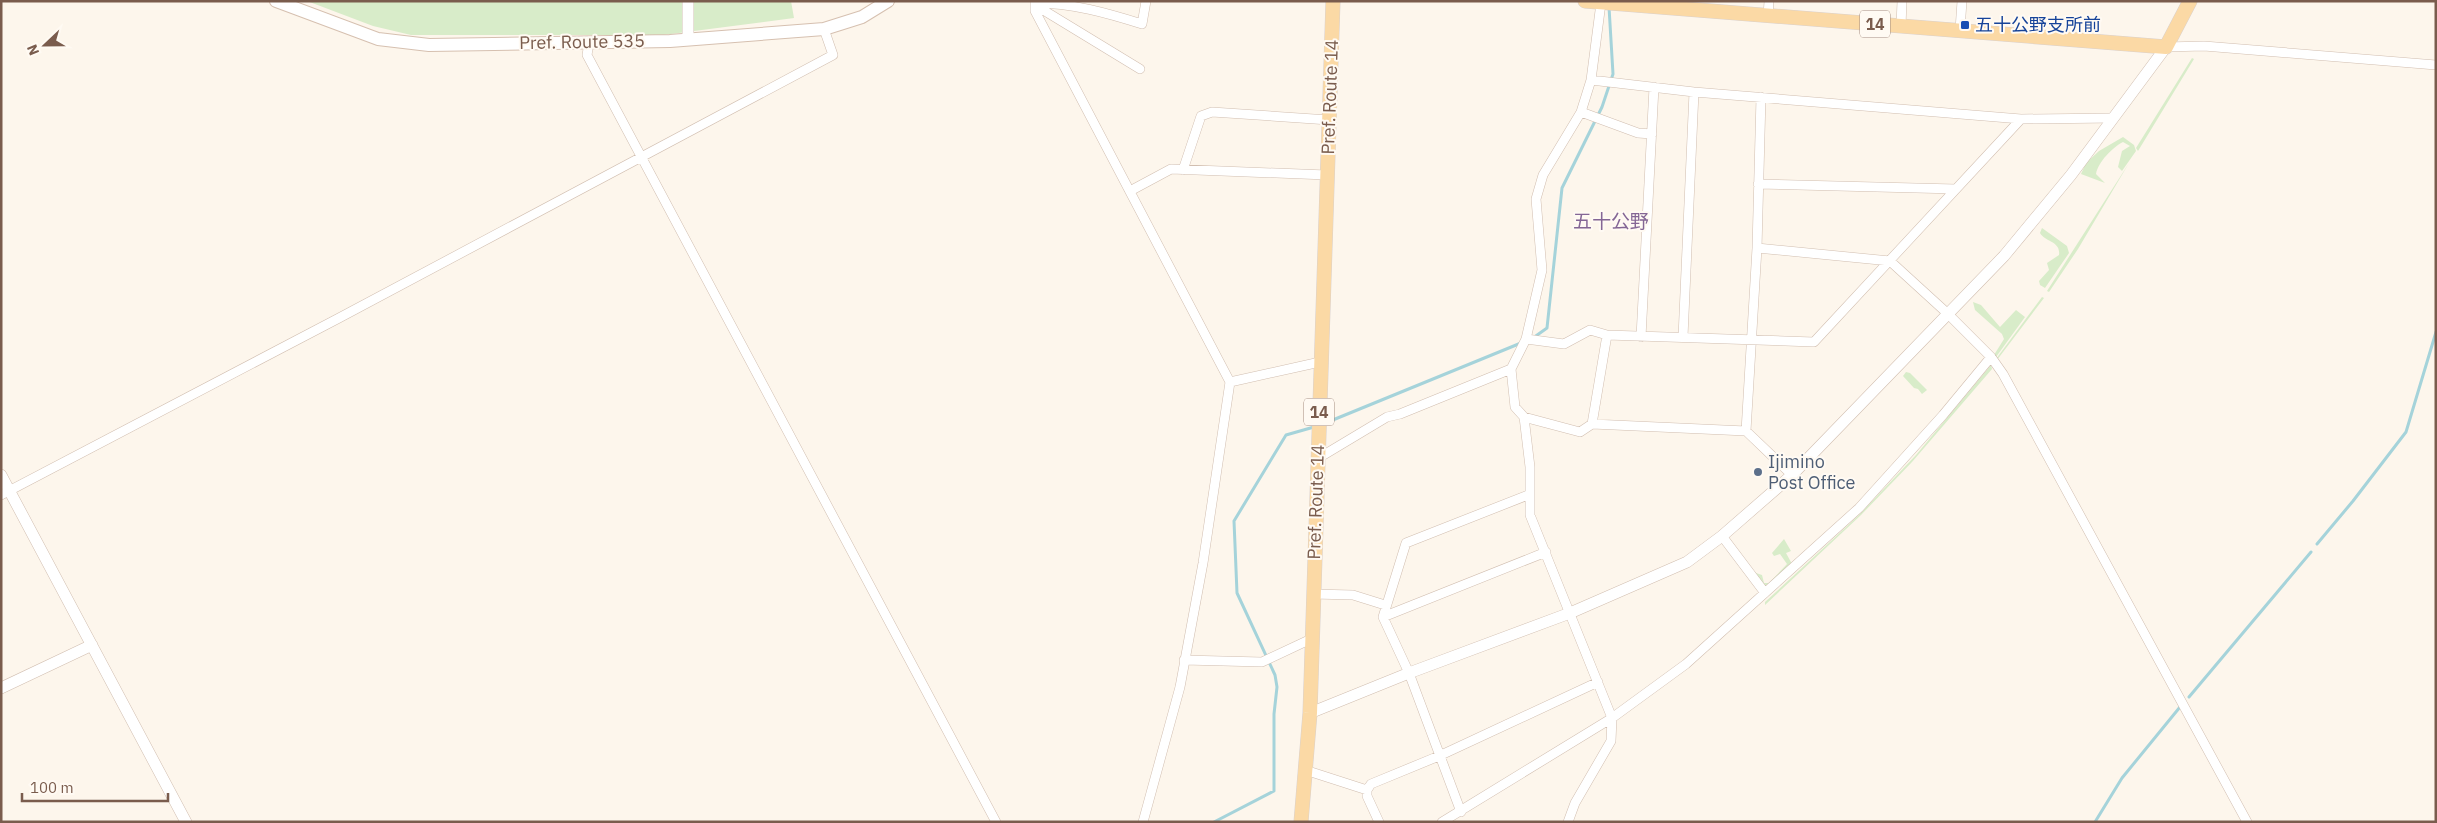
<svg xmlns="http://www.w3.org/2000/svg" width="2437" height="823" font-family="'IBM Plex Sans','Noto Sans JP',sans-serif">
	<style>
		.green { fill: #d8ecc9 }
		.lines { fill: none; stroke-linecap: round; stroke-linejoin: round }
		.stream { stroke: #a5d3da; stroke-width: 3 }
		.minor-casing { stroke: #d1beb0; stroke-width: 10 }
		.tertiary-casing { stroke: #d1beb0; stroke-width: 12 }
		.secondary-casing { stroke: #d6c0b0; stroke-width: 14 }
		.primary-casing { stroke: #dad1cd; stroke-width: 15 }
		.minor { stroke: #fff; stroke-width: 9 }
		.tertiary { stroke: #fff; stroke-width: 11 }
		.secondary { stroke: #fff; stroke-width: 12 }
		.primary { stroke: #fbd9a5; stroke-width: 14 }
		.transit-dot { fill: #1a4fb4; stroke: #fffaf3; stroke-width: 2 }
		.service-dot { fill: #5c6f8a; stroke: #fffaf3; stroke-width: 2 }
		.labels { text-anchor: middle; stroke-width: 4; stroke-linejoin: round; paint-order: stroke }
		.shield { fill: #fffaf3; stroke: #a28b7f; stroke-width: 1 }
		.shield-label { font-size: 16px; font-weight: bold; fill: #7a5c4d }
		.transit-label { font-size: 18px; fill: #164399; stroke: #fffaf3; text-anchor: start }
		.street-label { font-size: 18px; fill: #7a5c4d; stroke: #fffaf3 }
		.service-label { font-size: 18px; fill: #4e5e75; stroke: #fffaf3; text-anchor: start }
		.neighbourhood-label { font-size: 19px; fill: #846695; stroke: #fffaf3 }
	</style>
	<rect width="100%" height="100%" fill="#fdf6ec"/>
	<path class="green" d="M307 1H791L794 18 663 35H411L373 26Z
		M2192 58 2194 59 2138 151 2136 148Z
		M2123 137 2134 145 2136 151 2122 171 2118 167 2122 151 2130 146 2123 142C2113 147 2098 162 2096 174L2105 183 2081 174 2086 163 2099 151Z
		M2129 163 2078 249 2049 292 2047 291Z
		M2042 228 2067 246 2069 253 2045 288 2040 285 2039 281 2049 270 2047 263 2059 255C2061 241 2045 242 2040 233Z
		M2042 297 2044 298 1997 360 1996 359Z
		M1973 302 1981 305 2000 327 2016 310 2025 317 1996 357 1994 355 2004 339 2002 334 1975 310Z
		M1991 365 1992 369 1912 462 1861 515 1765 605V602L1858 516 1916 455Z
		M1906 372 1910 373 1927 390 1922 394 1918 389 1914 388 1903 376Z
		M1784 539 1791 551 1786 553 1792 564 1769 586 1763 585 1750 567 1756 573 1762 575 1764 583H1769L1787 564 1780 554 1774 556 1772 553Z"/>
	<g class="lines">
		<path class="stream" d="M1533 338 1547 328 1562 188 1602 107 1613 74 1609 7
			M1323 424 1521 343
			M2317 544 2353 501 2406 432 2436 332
			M2189 697 2311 552
			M1214 822 1274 791V714L1277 687 1275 675 1237 593 1234 521 1286 435 1314 427
			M2095 822 2122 778 2180 707"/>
		<defs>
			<path id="minor" d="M1035 1V11L1230 382 1203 563 1180 687 1143 822
				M1035 3C1072 3 1107 13 1142 24L1146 1
				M1035 5 1140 69
				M1768 16 1769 1
				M1901 26 1902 1
				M1960 30 1962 1
				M589 43 587 55 996 822
				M2166 47 2204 46 2436 65
				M1591 80 1694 92 2021 119 2113 118
				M1581 112 1638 133 1652 134
				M1183 170 1201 116 1212 112 1329 120
				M1758 184 1956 189
				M1130 191 1171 169 1327 175
				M1757 248 1890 261 1947 313 1991 357 2003 374 2247 822
				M1641 337 1654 87
				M1683 337 1694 92
				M1526 339 1564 344 1590 330 1607 335
				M1511 369 1515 407 1524 417 1530 467V515L1612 718 1611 741 1575 803 1568 822
				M1230 382 1320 362
				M1524 417 1580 432 1592 424 1746 431 1792 475
				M1592 424 1607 335 1814 342 2021 119
				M1746 431 1757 248 1761 97
				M1317 459 1387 417 1400 414 1511 369 1526 339 1542 270 1536 199 1543 175 1581 112 1591 80 1601 3
				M1 495 339 318 833 55 824 29
				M1722 536 1765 593
				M1313 594 1353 595 1385 605
				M1383 617 1546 552
				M1184 660 1262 662 1311 639
				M1305 770 1367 790
				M1461 812 1409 673 1383 617 1406 543 1528 495
				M1379 822 1367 796V790L1371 784 1439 756 1598 682
				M1442 822 1612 718 1686 664 1859 508 1943 415 1991 357"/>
			<path id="tertiary" d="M688 39V1
				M1 475 186 822
				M1 688 92 645
				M1310 713 1409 673 1570 613 1687 562 1722 536 1792 475 2004 256 2071 175 2166 47"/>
			<path id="secondary" d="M276 1 378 39 429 45 670 41 824 29 862 17 888 1"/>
			<path id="primary" d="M1585 1 2166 47 2190 1
				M1301 822 1310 713 1333 1"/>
		</defs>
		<use href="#minor" class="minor-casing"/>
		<use href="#tertiary" class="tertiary-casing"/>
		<use href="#secondary" class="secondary-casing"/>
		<use href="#primary" class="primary-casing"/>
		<use href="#minor" class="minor"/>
		<use href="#tertiary" class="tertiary"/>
		<use href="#secondary" class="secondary"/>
		<use href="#primary" class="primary"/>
	</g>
	<rect class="transit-dot" x="1960" y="20" width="10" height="10" rx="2.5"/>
	<circle class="service-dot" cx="1758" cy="472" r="5"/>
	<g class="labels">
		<g class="shield">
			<rect x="1860" y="10.5" width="30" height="27" rx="4"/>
			<rect x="1304" y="398.5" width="30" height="27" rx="4"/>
		</g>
		<g class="shield-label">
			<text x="1875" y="30">14</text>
			<text x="1319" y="418">14</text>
		</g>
		<g class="transit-label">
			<text x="1975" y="31">五十公野支所前</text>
		</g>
		<g class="street-label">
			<text transform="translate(582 42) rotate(-1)" y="6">Pref. Route 535</text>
			<text transform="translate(1330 97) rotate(-88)" y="6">Pref. Route 14</text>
			<text transform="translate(1316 502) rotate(-88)" y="6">Pref. Route 14</text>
		</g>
		<g class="service-label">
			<text x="1768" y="468">Ijimino<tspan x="1768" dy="21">Post Office</tspan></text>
		</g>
		<g class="neighbourhood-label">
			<text x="1611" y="228">五十公野</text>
		</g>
	</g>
	<rect width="2437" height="823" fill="none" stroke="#7a5c4d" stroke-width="5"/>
	<g transform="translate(45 45) rotate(248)" stroke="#fffaf3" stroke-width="4" paint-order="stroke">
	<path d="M0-4L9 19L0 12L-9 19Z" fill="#7a5c4d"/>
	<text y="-8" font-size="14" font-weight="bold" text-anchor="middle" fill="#7a5c4d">N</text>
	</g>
	<path d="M22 793v8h146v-8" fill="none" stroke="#7a5c4d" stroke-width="2.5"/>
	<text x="30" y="793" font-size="15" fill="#7a5c4d" stroke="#fffaf3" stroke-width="4" paint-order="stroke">100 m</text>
</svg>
